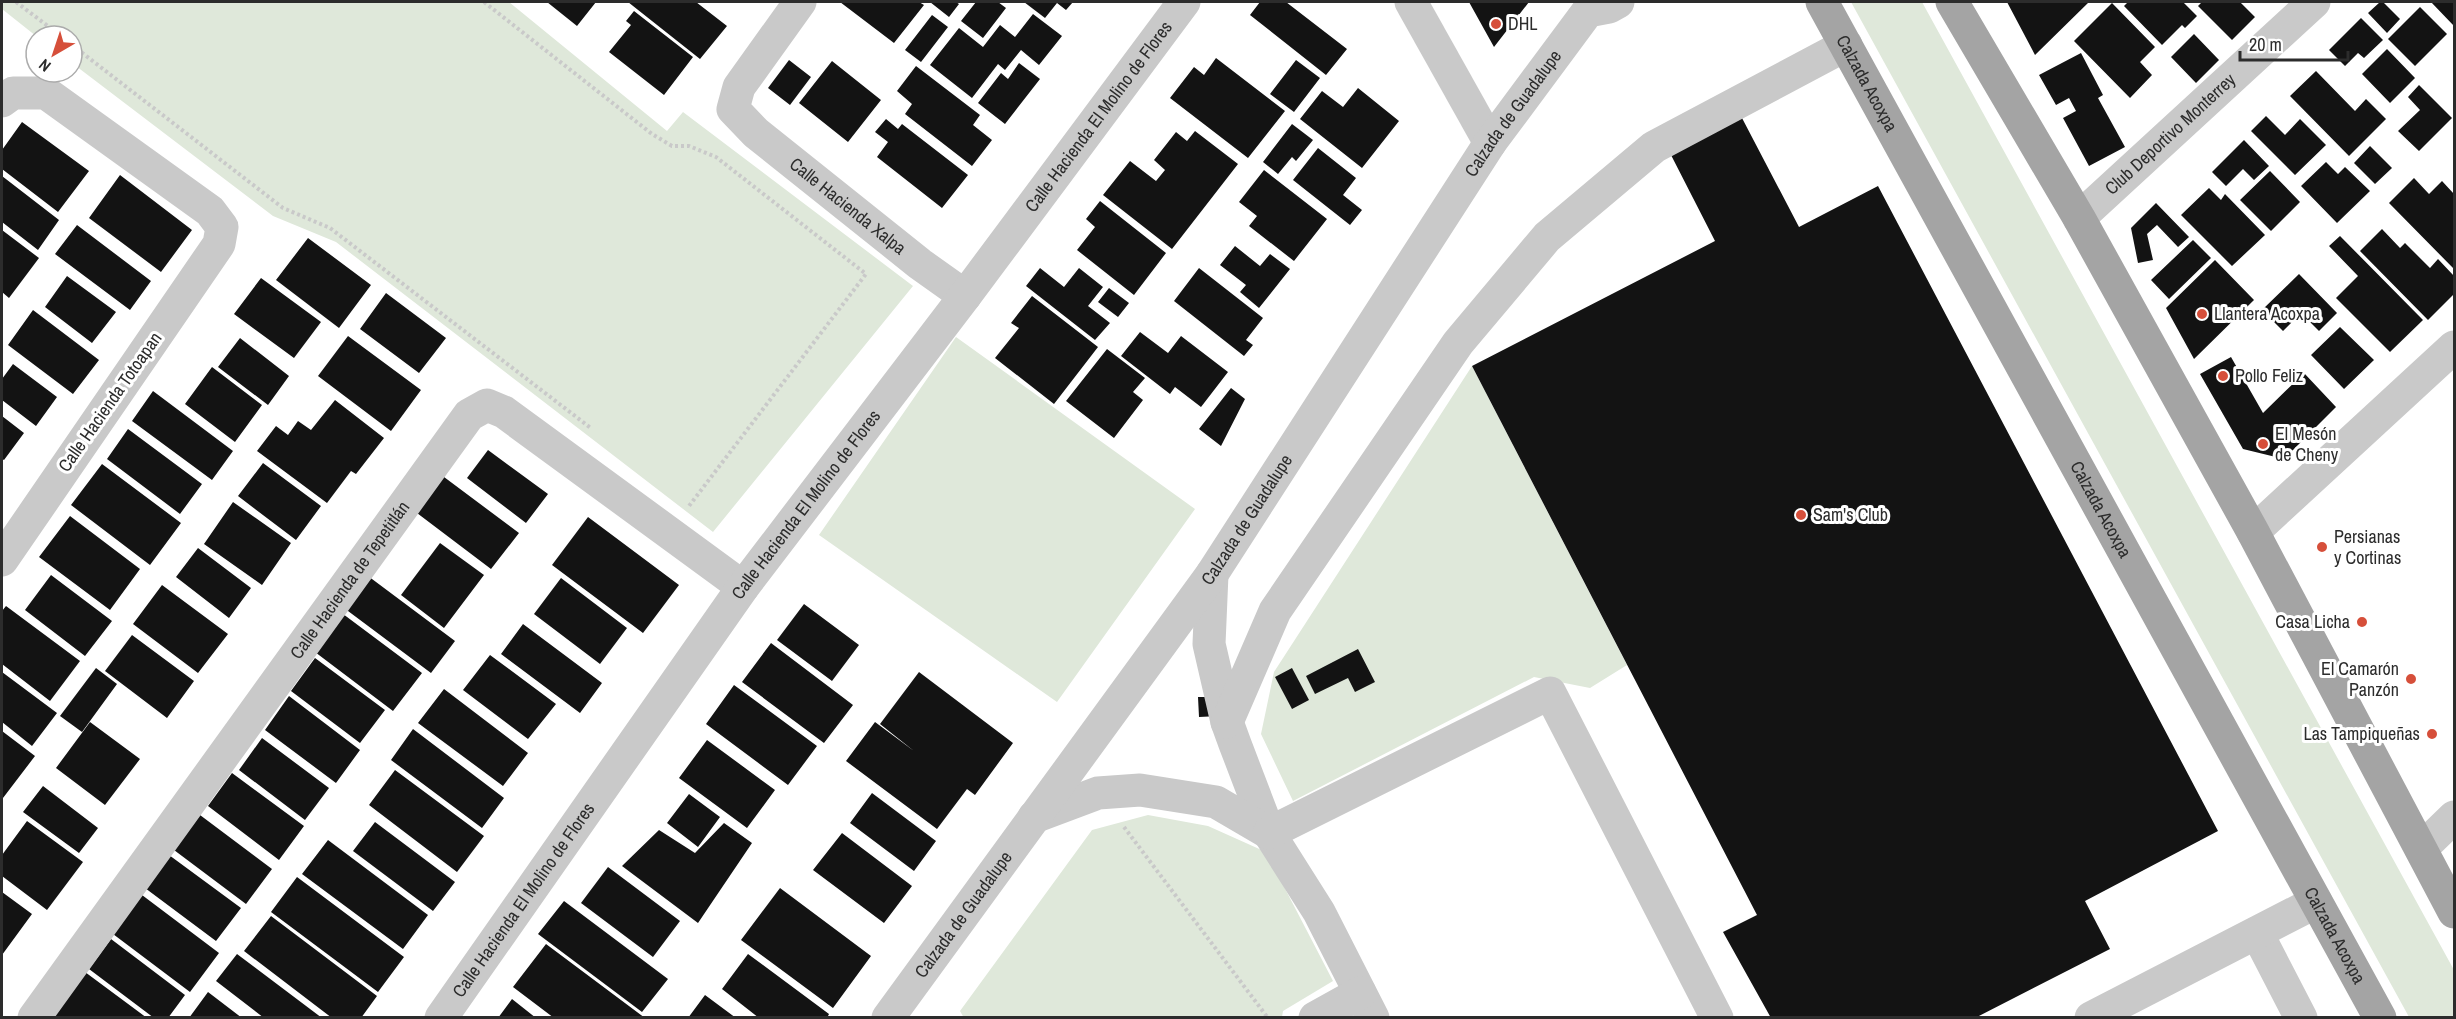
<svg xmlns="http://www.w3.org/2000/svg" width="2456" height="1019" font-family="'Archivo Narrow',sans-serif">
	<style>
		.park { fill: #dfe8da }
		.building { fill: #131313 }
		.lines { fill: none; stroke-linecap: round; stroke-linejoin: round }
		.path { stroke: #c9c9c9; stroke-width: 4; stroke-dasharray: 3 3; stroke-linecap: butt }
		.minor { stroke: #c9c9c9; stroke-width: 33 }
		.major { stroke: #a4a4a4; stroke-width: 33 }
		.poi-dot { fill: #d64f3a; stroke: #fff; stroke-width: 2 }
		.labels { text-anchor: middle; stroke-width: 6; stroke-linejoin: round; paint-order: stroke }
		.poi-label { font-size: 18px; fill: #2c2c2c; stroke: #fff; text-anchor: start }
		.street-label { font-size: 18px; fill: #2c2c2c; stroke: #fff }
	</style>
	<rect width="100%" height="100%" fill="#fff"/>
	<path class="park" d="M2 2H509L667 131 683 112 913 286 713 532 336 242 273 216 72 63V36H36L2 9Z
		M1851 2H1922L2454 970V1017H2409Z
		M956 337 1195 509 1057 702 819 535Z
		M1472 366 1627 665 1590 688 1534 677 1293 801 1261 734 1274 672Z
		M1148 815 1208 826 1266 852 1333 981 1283 1011 1282 1017 964 1018 960 1011 1092 830Z"/>
	<path class="building" d="M547 2H596L577 26Z
		M628 2H696L727 26 700 59Z
		M840 2H919L924 5 894 43Z
		M930 2H956L959 4 949 17Z
		M976 2H998L1006 8 983 38 961 21Z
		M1024 2H1073L1066 10 1057 3 1045 18Z
		M1260 2H1286L1347 49 1326 75 1250 15Z
		M1469 2H1529L1494 47Z
		M2007 2H2089L2035 55Z
		M2128 2H2183L2197 16 2185 28 2182 25 2162 45 2124 6Z
		M2202 2H2240L2255 17 2232 40 2198 6Z
		M2380 2H2383L2400 19 2387 33 2368 13Z
		M2431 2H2454V26Z
		M2112 3 2155 47 2140 62 2152 75 2130 98 2074 41Z
		M2420 7 2447 34 2415 66 2388 39Z
		M634 11 693 57 664 95 609 52 631 25 626 21Z
		M1033 14 1062 36 1039 65 1021 50 1005 70 998 64 972 98 930 65 959 28 983 47 1000 25 1015 37Z
		M932 15 948 27 921 62 905 50Z
		M2361 18 2383 40 2364 58 2358 53 2345 66 2329 50Z
		M2194 34 2219 60 2196 83 2171 57Z
		M2387 49 2415 78 2390 103 2362 74Z
		M2081 53 2103 95 2098 98 2125 147 2089 166 2063 118 2076 111 2069 98 2056 105 2039 75Z
		M1216 58 1285 111 1248 158 1170 98 1194 67 1204 75Z
		M789 60 811 77 790 105 768 88Z
		M1296 60 1320 78 1294 112 1270 94Z
		M832 61 881 100 848 142 799 103Z
		M1019 63 1040 79 1005 124 978 103 1001 73 1008 79Z
		M916 66 980 115 973 125 992 140 972 166 905 114 912 104 897 91Z
		M2316 71 2355 111 2366 99 2386 119 2349 156 2290 96Z
		M2419 85 2452 118 2419 151 2398 131 2420 110 2408 97Z
		M1358 88 1399 121 1362 168 1300 119 1322 91 1343 107Z
		M2266 116 2285 135 2300 119 2326 145 2295 175 2251 131Z
		M1742 118 1799 227 1878 186 2218 831 2085 901 2110 949 1975 1018H1771L1723 932 1757 915 1472 366 1715 241 1671 155Z
		M886 119 898 129 902 124 968 175 942 208 877 157 888 142 875 132Z
		M22 122 89 171 58 212 2 169V150Z
		M1292 124 1313 140 1296 161 1292 157 1278 174 1263 162Z
		M1195 131 1238 164 1172 249 1103 195 1130 161 1156 181 1165 170 1154 160 1176 132 1187 141Z
		M2244 140 2269 166 2254 180 2243 169 2226 186 2212 172Z
		M2370 146 2392 168 2375 184 2354 163Z
		M1318 148 1356 178 1343 195 1362 210 1350 225 1293 180Z
		M2326 162 2338 174 2345 167 2370 191 2337 223 2301 186Z
		M1264 170 1327 219 1294 261 1249 226 1257 216 1239 202Z
		M2270 171 2300 202 2271 231 2240 200Z
		M120 175 192 230 161 272 89 218Z
		M2 176 59 220 38 250 2 222Z
		M2414 178 2429 194 2442 181 2454 194V269L2389 203Z
		M2209 188 2221 200 2225 194 2265 235 2232 266 2181 215Z
		M1100 201 1166 253 1134 295 1077 250 1095 227 1086 219Z
		M2156 203 2189 237 2178 247 2157 225 2147 234 2153 260 2138 263 2131 228Z
		M77 225 151 281 130 310 55 254Z
		M2382 229 2400 248 2405 243 2430 268 2438 259 2454 276V294L2428 320 2360 251Z
		M2 230 39 258 9 298 2 292Z
		M2340 236 2423 320 2390 352 2336 298 2358 276 2329 246Z
		M308 238 371 285 339 328 276 280Z
		M2193 240 2211 258 2169 299 2151 280Z
		M1235 246 1260 266 1270 254 1290 269 1259 308 1240 292 1246 285 1220 265Z
		M2215 260 2254 300 2194 359 2166 308Z
		M1040 268 1064 287 1079 268 1103 287 1088 306 1110 323 1095 340 1026 286Z
		M1199 268 1263 318 1246 340 1253 345 1244 356 1174 301Z
		M2299 274 2337 313 2319 331 2301 313 2283 331 2262 310Z
		M67 276 116 312 92 343 45 307Z
		M261 278 321 322 294 358 234 314Z
		M1109 288 1129 303 1118 317 1098 302Z
		M386 293 446 338 419 373 360 329Z
		M1032 296 1098 347 1054 404 995 358 1019 328 1011 323Z
		M33 310 99 360 73 394 8 345Z
		M2340 327 2374 360 2344 389 2311 355Z
		M1140 332 1168 353 1181 336 1228 372 1201 407 1175 387 1170 394 1121 356Z
		M348 336 421 390 391 431 318 376Z
		M240 338 289 376 268 405 218 367Z
		M1107 349 1145 378 1133 392 1143 400 1114 438 1066 401Z
		M2231 357 2263 413 2304 373 2336 407 2284 459 2243 449 2200 374Z
		M13 364 57 397 36 426 2 400V379Z
		M212 367 262 405 235 442 185 404Z
		M1231 388 1245 399 1221 446 1199 429Z
		M153 391 233 451 212 480 132 421Z
		M335 400 384 438 356 474 351 471 327 503 257 451 276 426 288 435 298 421 311 430Z
		M2 416 24 433 4 460 2 459Z
		M128 429 202 484 180 514 107 459Z
		M488 450 548 494 526 523 467 478Z
		M263 463 321 506 296 540 238 496Z
		M102 464 181 523 150 565 71 505Z
		M440 474 519 533 491 569 413 510Z
		M233 502 291 543 262 585 204 544Z
		M70 516 140 569 110 610 39 557Z
		M588 517 679 585 643 633 552 565Z
		M440 543 484 575 444 628 401 595Z
		M198 548 251 588 229 618 176 577Z
		M51 575 112 621 85 656 25 610Z
		M368 576 455 641 431 673 344 608Z
		M561 578 627 628 600 664 534 614Z
		M162 585 228 634 198 673 133 624Z
		M804 604 859 645 832 681 777 640Z
		M6 606 80 661 50 701 2 664V611Z
		M339 611 422 673 393 711 311 649Z
		M523 624 602 683 580 713 501 654Z
		M132 635 194 681 167 718 105 671Z
		M771 643 853 705 824 743 742 682Z
		M1358 649 1375 682 1355 692 1348 678 1315 694 1306 676Z
		M490 655 556 704 528 739 463 690Z
		M315 658 385 710 360 743 291 691Z
		M96 668 117 684 82 732 60 716Z
		M1292 668 1309 700 1292 709 1275 677Z
		M2 672 57 713 32 746 2 722Z
		M919 672 1013 743 975 795 967 789 937 829 846 761 875 722 914 751 880 724Z
		M734 685 817 746 788 785 706 724Z
		M444 689 528 753 503 786 418 723Z
		M289 696 360 750 336 783 265 730Z
		M1198 697H1218L1219 716 1199 717Z
		M90 722 140 759 105 805 56 768Z
		M413 729 504 798 482 828 391 760Z
		M2 731 35 756 3 798 2 797Z
		M262 738 329 788 305 820 239 770Z
		M707 740 775 790 747 828 679 778Z
		M395 770 484 836 457 872 369 805Z
		M232 773 304 826 279 860 208 806Z
		M43 786 98 828 79 853 23 812Z
		M872 793 936 841 914 871 850 823Z
		M689 794 720 817 698 847 667 823Z
		M200 815 272 869 246 904 174 850Z
		M27 821 83 862 47 910 2 876V855Z
		M375 822 455 882 433 911 353 851Z
		M724 823 752 843 698 923 622 866 659 830 695 853Z
		M842 833 912 886 884 923 813 870Z
		M328 840 428 915 403 949 302 874Z
		M169 855 241 908 216 941 145 888Z
		M608 867 680 921 653 957 581 903Z
		M297 877 404 957 378 992 271 912Z
		M780 888 871 956 833 1008 741 940Z
		M2 892 32 914 2 955Z
		M142 895 219 953 190 992 113 934Z
		M564 901 668 979 642 1012 538 934Z
		M271 916 377 996 361 1018H332L244 951Z
		M111 939 185 995 168 1018H154L89 969Z
		M546 944 645 1018H554L513 987Z
		M237 954 322 1018H264L216 981Z
		M748 954 829 1014 827 1018H759L722 989Z
		M85 972 147 1018H56L53 1015Z
		M208 992 242 1018H189Z
		M705 995 736 1018H688Z
		M512 999 536 1018H498Z"/>
	<g class="lines">
		<path class="path" d="M16 2 61 36
			M484 2 652 134 672 146H689L716 157 866 274 689 506
			M72 45 283 208 330 228 592 429
			M1124 827 1268 1018"/>
		<g class="minor">
			<path id="s1" d="M800 2 739 87 733 109 756 133 920 264 965 296"/>
			<path d="M1411 2 1490 143"/>
			<path d="M2 101 13 93H46L210 211 222 227 219 244 2 560"/>
			<path id="s2" d="M2079 218 2314 2"/>
			<path d="M2253 532 2454 347"/>
			<path d="M1212 574 1209 644 1227 722 1235 744 1269 833 1319 912 1373 1018"/>
			<path d="M1227 722 1275 611 1458 343 1547 237 1654 147 1846 45"/>
			<path d="M1034 817 1098 793 1140 790 1216 802 1269 833"/>
			<path d="M1269 833 1550 693 1717 1018"/>
			<path d="M2421 849 2454 817"/>
			<path d="M2257 933 2301 1018"/>
			<path id="s3" d="M34 1018 469 415 487 405 504 412 743 587"/>
			<path id="s4" d="M441 1018 743 587 965 296 1184 2"/>
			<path id="s5" d="M888 1018 1212 574 1490 143 1588 11 1609 7 1618 2"/>
			<path d="M1315 1018 1360 993"/>
			<path d="M2091 1018 2316 902"/>
		</g>
		<g class="major">
			<path id="s6" d="M1822 2 2380 1018"/>
			<path d="M1952 2 2079 218 2253 532 2454 912"/>
		</g>
	</g>
	<g class="poi-dot">
		<circle cx="1496" cy="24" r="6"/>
		<circle cx="2202" cy="314" r="6"/>
		<circle cx="2223" cy="376" r="6"/>
		<circle cx="2263" cy="444" r="6"/>
		<circle cx="1801" cy="515" r="6"/>
		<circle cx="2322" cy="547" r="6"/>
		<circle cx="2362" cy="622" r="6"/>
		<circle cx="2411" cy="679" r="6"/>
		<circle cx="2432" cy="734" r="6"/>
	</g>
	<g class="labels">
		<g class="poi-label">
			<text x="1508" y="30">DHL</text>
			<text x="2214" y="320">Llantera Acoxpa</text>
			<text x="2235" y="382">Pollo Feliz</text>
			<text x="2275" y="440">El Mesón<tspan x="2275" dy="21">de Cheny</tspan></text>
			<text x="1813" y="521">Sam's Club</text>
			<text x="2334" y="543">Persianas<tspan x="2334" dy="21">y Cortinas</tspan></text>
			<text x="2350" y="628" text-anchor="end">Casa Licha</text>
			<text x="2399" y="675" text-anchor="end">El Camarón<tspan x="2399" dy="21">Panzón</tspan></text>
			<text x="2420" y="740" text-anchor="end">Las Tampiqueñas</text>
		</g>
		<g class="street-label">
			<text dy="6" stroke="none"><textPath href="#s6" startOffset="93">Calzada Acoxpa</textPath></text>
			<text dy="6" stroke="none"><textPath href="#s5" startOffset="1100">Calzada de Guadalupe</textPath></text>
			<text dy="6" stroke="none"><textPath href="#s4" startOffset="1116">Calle Hacienda El Molino de Flores</textPath></text>
			<text dy="6" stroke="none"><textPath href="#s2" startOffset="124">Club Deportivo Monterrey</textPath></text>
			<text dy="6" stroke="none"><textPath href="#s1" startOffset="278">Calle Hacienda Xalpa</textPath></text>
			<text transform="translate(110 402) rotate(-55)" y="6">Calle Hacienda Totoapan</text>
			<text dy="6" stroke="none"><textPath href="#s4" startOffset="630">Calle Hacienda El Molino de Flores</textPath></text>
			<text dy="6" stroke="none"><textPath href="#s6" startOffset="579">Calzada Acoxpa</textPath></text>
			<text dy="6" stroke="none"><textPath href="#s5" startOffset="614">Calzada de Guadalupe</textPath></text>
			<text dy="6" stroke="none"><textPath href="#s3" startOffset="540">Calle Hacienda de Tepetitlán</textPath></text>
			<text dy="6" stroke="none"><textPath href="#s4" startOffset="144">Calle Hacienda El Molino de Flores</textPath></text>
			<text dy="6" stroke="none"><textPath href="#s5" startOffset="128">Calzada de Guadalupe</textPath></text>
			<text dy="6" stroke="none"><textPath href="#s6" startOffset="1065">Calzada Acoxpa</textPath></text>
		</g>
	</g>
	<rect width="2456" height="1019" fill="none" stroke="#2c2c2c" stroke-width="6"/>
	<g transform="translate(54 54) rotate(219)"><circle r="28" fill="#ffffff" stroke="#ababab" stroke-width="1.5"/>
	<path d="M0-4.5L10 22L0 15L-10 22Z" fill="#d64f3a"/>
	<text y="-9" font-size="16" font-weight="bold" text-anchor="middle" fill="#2c2c2c">N</text>
	</g>
	<path d="M2240 51v9h108v-9" fill="none" stroke="#2c2c2c" stroke-width="3"/>
	<text x="2249" y="51" font-size="18" fill="#2c2c2c" stroke="#ffffff" stroke-width="4.5" paint-order="stroke">20 m</text>
</svg>
